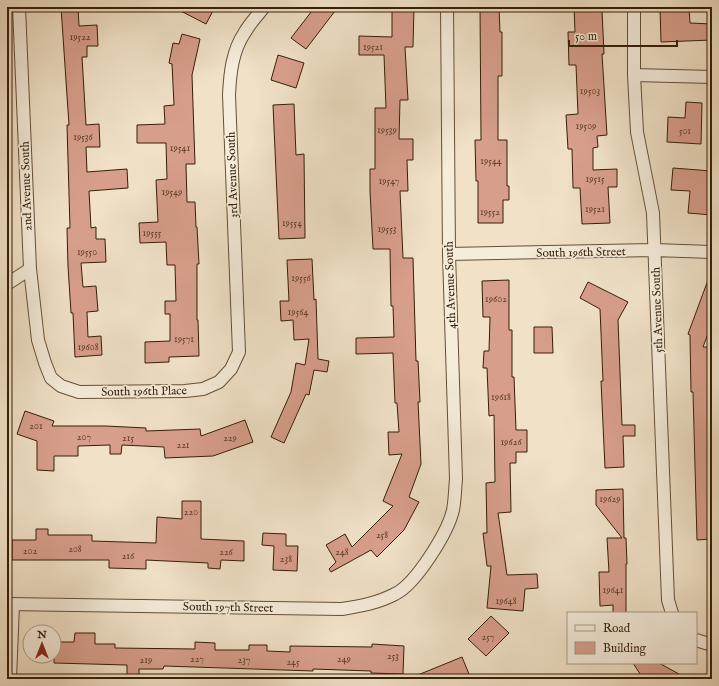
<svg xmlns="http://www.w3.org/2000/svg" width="719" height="686" font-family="'IM FELL English',serif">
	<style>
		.building { fill: #d89e8c; stroke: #361e07 }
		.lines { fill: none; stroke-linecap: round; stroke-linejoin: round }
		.street-casing { stroke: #644f37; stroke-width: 14 }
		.street { stroke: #f5ecdb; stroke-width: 12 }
		.labels { text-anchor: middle; stroke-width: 3.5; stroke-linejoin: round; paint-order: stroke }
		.number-label { font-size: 10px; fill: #5e3e28 }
		.street-label { font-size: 12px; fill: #361e07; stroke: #f5ecdb }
	</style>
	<rect width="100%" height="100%" fill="#f0e1c7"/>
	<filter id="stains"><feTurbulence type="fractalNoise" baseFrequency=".005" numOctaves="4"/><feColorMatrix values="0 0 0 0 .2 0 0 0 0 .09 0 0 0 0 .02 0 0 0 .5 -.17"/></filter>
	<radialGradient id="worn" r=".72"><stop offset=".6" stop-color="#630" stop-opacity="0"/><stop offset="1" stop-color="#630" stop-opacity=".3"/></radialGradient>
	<path class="building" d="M61 7H78L79 26 97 25 98 46H87V57H82L86 125 99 124 100 147H86L87 172 127 169 128 188 89 191 91 228 96 227V239H105L106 262 81 263 83 287 96 286 98 311 87 312 88 337 101 336 102 355 75 357 73 313H71L68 266 67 228H70L67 125H69Z
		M173 7H215L206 24Z
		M315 7H338L306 49 291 38Z
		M392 7H414L413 47H405L408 100H400L399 139H413V160H407L408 191H400L403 258H413L416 361H418L420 402H418L421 464 409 497 419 502 404 530 377 557 371 550 331 572 329 569 336 562 326 545 345 534 352 547 393 506 383 501 402 454 389 455 388 432H399L397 403H395L393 353 356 354V338L394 337 393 306H391L390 249H373L370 191V169H375V108H386L384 55H359V36L392 37Z
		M480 7H499L500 32H502V76H498V140H507V186H509V200H503V223H478V181H476L475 140H481Z
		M574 7H597V10H602L604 54H602L607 135 597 136 598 147 593 148V170L617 169V187H608L610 223 582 224 580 188H573L572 149H568L566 115 578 114 576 65H569L568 32H575Z
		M660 7H689L690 23 712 24V40L661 42Z
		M182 34 200 39 192 75 195 164H186L187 202H195L196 227H197L199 264H197V320H198L199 356 169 357V362L145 363V342L170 341V314H165V301H176L175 265H167L166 242 140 243 139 223 158 222 156 180 167 179 166 143H137V125L165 124 164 106 174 105 172 64 169 63 173 43 179 44Z
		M278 55 304 63 296 88 271 80Z
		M686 102 702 103 701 144 667 142 668 117 685 118Z
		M294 104 296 155 304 154 305 238 279 239 273 105Z
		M673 168 712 171V215L688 213 690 191 671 190Z
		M312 259 314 300 316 299 318 359 329 361 327 372 314 370 309 395 306 394 284 443 271 437 291 392 296 363 305 365 309 339 294 340 293 320 281 321 280 301H289L287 260Z
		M711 272H712V323L703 347H712V363H709V396H711L712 433V539L697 540 693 392H691L690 335 688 334Z
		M509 280V330H512V377H514L516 430H527V452H516V463H510L511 512 498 513 507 575 537 574 538 588 525 589 523 611 487 608 491 566H487L483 533H487L486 483 495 482 494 415 489 416 487 368H483L484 351H489L490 317H483L482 281Z
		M588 282 628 302 618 320 622 425H635V436H623L624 467 605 468 601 381H603L600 309 580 298Z
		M534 327H552L553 353H534Z
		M25 411 54 421 52 426H106L146 428V431L200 429 201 436 245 420 253 442 213 456 165 458 164 447 122 445 121 454H110V445L78 446V456H54V471L37 470V441L17 434Z
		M623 489 624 538H626L627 564H626V613H613V605L600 606 599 572H609L607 538H622L596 505V490Z
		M182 501H201V539L244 541V561L221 560 220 569 208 568V563L146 560V569L109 568V560H12V540H36V529H48V535H92V541L156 543 157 517 182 519Z
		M263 533 286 534V546H298L297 571 273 570 274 546 262 545Z
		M491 616 509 633 486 656 468 639Z
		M75 633H95V644H115V648L195 649V642L215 643V650H249V645H267V651L290 652V646L372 647V644L404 646 403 674 371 673V671L313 669V671L164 666 163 669H139V679L127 678V665L54 663V642H74Z
		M462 657 471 679H408Z
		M633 663H659L688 679H646L642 677Z"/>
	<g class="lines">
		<defs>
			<path id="street" d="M19 7 30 269 38 340 45 363 51 378 61 386 79 392 185 391 203 389 219 382 231 369 239 352 229 95C230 74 232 51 245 32 250 23 258 15 264 7
				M634 7V75L637 132 653 213 668 600 672 613
				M634 75 712 77
				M449 254 654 250 712 252
				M7 284 30 269
				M7 604 342 609C361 606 378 603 395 594 416 584 448 532 453 510 455 500 455 489 456 479L449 254 447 7
				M696 640 712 645
				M10 679 13 605"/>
		</defs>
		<use href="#street" class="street-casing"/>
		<use href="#street" class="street"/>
	</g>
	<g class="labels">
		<g class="number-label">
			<text x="80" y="40">19522</text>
			<text x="373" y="50">19521</text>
			<text x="590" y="94">19503</text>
			<text x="586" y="129">19509</text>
			<text x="387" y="133">19539</text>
			<text x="685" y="134">501</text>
			<text x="83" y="140">19536</text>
			<text x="180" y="151">19541</text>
			<text x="491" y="164">19544</text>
			<text x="595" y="182">19515</text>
			<text x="389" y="184">19547</text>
			<text x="172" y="195">19549</text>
			<text x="595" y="212">19521</text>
			<text x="490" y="215">19552</text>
			<text x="292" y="226">19554</text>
			<text x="387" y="232">19553</text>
			<text x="152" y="236">19555</text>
			<text x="87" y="255">19550</text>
			<text x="301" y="281">19556</text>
			<text x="496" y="302">19602</text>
			<text x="298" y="315">19564</text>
			<text x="184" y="342">19571</text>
			<text x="88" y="350">19608</text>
			<text x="501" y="400">19618</text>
			<text x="36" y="429">201</text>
			<text x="84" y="440">207</text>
			<text x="128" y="441">215</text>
			<text x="230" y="441">229</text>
			<text x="511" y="445">19626</text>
			<text x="183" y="448">221</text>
			<text x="610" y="502">19629</text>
			<text x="191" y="515">220</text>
			<text x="382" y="538">258</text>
			<text x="75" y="552">208</text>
			<text x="30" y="554">202</text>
			<text x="226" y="555">226</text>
			<text x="342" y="555">248</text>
			<text x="128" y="559">216</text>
			<text x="286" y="562">238</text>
			<text x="613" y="593">19641</text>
			<text x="506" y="604">19648</text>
			<text x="488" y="640">257</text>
			<text x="393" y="659">253</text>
			<text x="197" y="662">227</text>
			<text x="344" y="662">249</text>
			<text x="146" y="663">219</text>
			<text x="244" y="663">237</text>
			<text x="293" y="665">245</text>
		</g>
		<g class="street-label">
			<text transform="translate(232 175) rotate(-92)" y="4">3rd Avenue South</text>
			<text transform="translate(26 186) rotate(-92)" y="4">2nd Avenue South</text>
			<text transform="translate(581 252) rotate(-1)" y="4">South 196th Street</text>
			<text transform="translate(450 285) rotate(-92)" y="4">4th Avenue South</text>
			<text transform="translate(657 310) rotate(-92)" y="4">5th Avenue South</text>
			<text transform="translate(144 391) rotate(-1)" y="4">South 196th Place</text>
			<text transform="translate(228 607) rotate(1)" y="4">South 197th Street</text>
		</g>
	</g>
	<rect width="719" height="686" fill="none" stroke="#f0e1c7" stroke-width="24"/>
	<rect x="8" y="8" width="703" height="670" fill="none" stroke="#361e07" stroke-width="2"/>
	<rect x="12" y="12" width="695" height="662" fill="none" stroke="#361e07"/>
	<rect x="567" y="612" width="130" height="52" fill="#f5ecdb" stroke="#a99a86"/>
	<rect x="575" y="625" width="20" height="6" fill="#f5ecdb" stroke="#a99a86"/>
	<text x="603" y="632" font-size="12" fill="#361e07">Road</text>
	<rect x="575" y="642" width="20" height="12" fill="#d89e8c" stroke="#a99a86"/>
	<text x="603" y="652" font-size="12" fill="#361e07">Building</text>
	<g transform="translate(42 644)"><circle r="19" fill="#f5ecdb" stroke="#a99a86"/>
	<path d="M0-3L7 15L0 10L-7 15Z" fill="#8f2418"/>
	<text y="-6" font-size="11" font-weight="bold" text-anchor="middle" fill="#361e07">N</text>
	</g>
	<path d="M569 40v6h108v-6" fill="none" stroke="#361e07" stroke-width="2"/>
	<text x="575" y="40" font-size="12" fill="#361e07" stroke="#f5ecdb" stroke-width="3" paint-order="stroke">50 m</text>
	<rect width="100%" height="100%" filter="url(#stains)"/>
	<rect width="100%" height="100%" fill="url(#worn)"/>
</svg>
